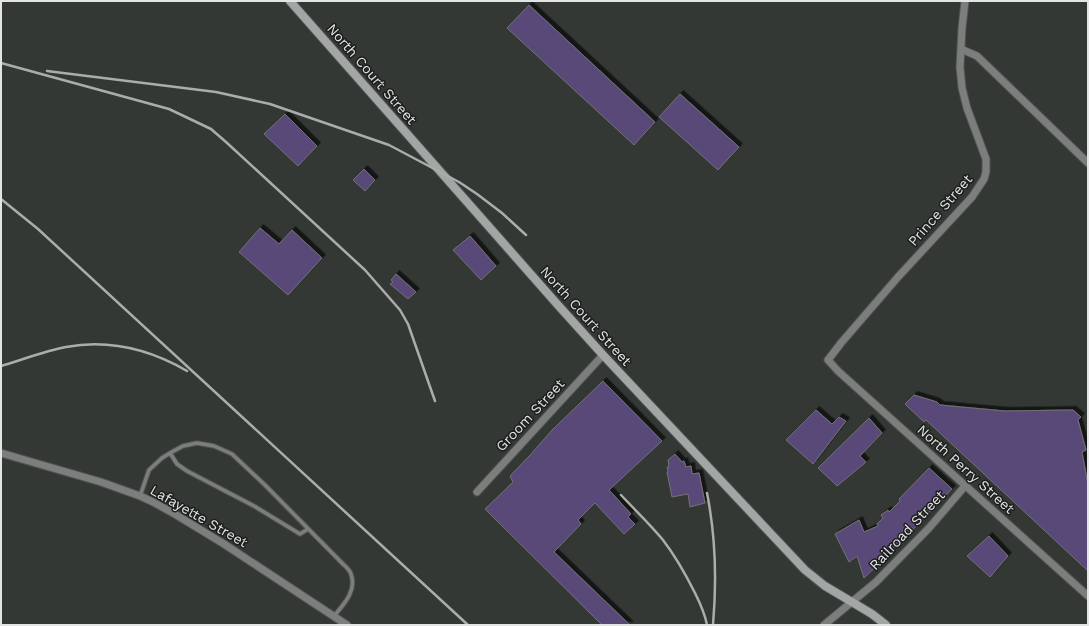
<svg xmlns="http://www.w3.org/2000/svg" width="1089" height="626" font-family="'Work Sans',sans-serif">
	<style>
		.building { fill: #594979; stroke: #737176; filter: url(#shadow) }
		.lines { fill: none; stroke-linecap: round; stroke-linejoin: round }
		.service-casing { stroke: #4f5451; stroke-width: 5.5 }
		.minor-casing { stroke: #4f5451; stroke-width: 9 }
		.secondary-casing { stroke: #4f5451; stroke-width: 10 }
		.service { stroke: #7b7e7c; stroke-width: 3.5 }
		.minor { stroke: #7b7e7c; stroke-width: 7 }
		.secondary { stroke: #a2a6a4; stroke-width: 8 }
		.rail { stroke: #aaaeab; stroke-width: 2.5 }
		.labels { text-anchor: middle; stroke-width: 3; stroke-linejoin: round; paint-order: stroke }
		.street-label { font-size: 14px; fill: #e2e5e3; stroke: #1c1e1d }
	</style>
	<defs>
		<filter id="shadow"><feDropShadow dx="3.5" dy="-3.5" stdDeviation="0" flood-color="#0009"/></filter>
	</defs>
	<rect width="100%" height="100%" fill="#333835"/>
	<path class="building" d="M529 5 655 122 634 145 507 28Z
		M680 94 739 147 718 170 659 117Z
		M285 114 317 146 298 166 264 134Z
		M364 169 375 180 365 191 353 180Z
		M260 228 279 244 292 230 322 258 288 295 239 252Z
		M470 236 496 266 481 280 453 250Z
		M396 274 416 292 408 299 390 284 393 282 391 280Z
		M603 381 662 441 609 490 631 514 628 517 635 524 624 534 595 503 578 520 581 524 554 552 630 625H602L485 509 513 482 510 476 531 454 553 429Z
		M914 395 937 402 940 405 1005 411 1073 410 1081 417 1078 420 1086 450 1082 452 1088 485V571L926 420 924 422 905 404Z
		M816 410 832 424 839 417 846 421 813 464 786 440Z
		M869 418 882 433 860 456 866 462 837 486 833 482 818 468Z
		M675 454 682 462 684 461 686 467 691 466 692 474 699 473 705 503 690 507 688 494 672 497 667 472H668L667 467H669L668 460Z
		M929 468 952 489 902 541 886 553 888 555 864 578 857 556 849 562 835 534 859 520 864 532 878 526 877 524 883 518 881 515 888 510 889 512 900 501 899 499Z
		M989 536 1008 556 990 577 967 556Z"/>
	<g class="lines">
		<defs>
			<path id="service" d="M170 453 177 464 187 471 254 506 300 534 308 529
				M140 496 149 470 162 458 170 453 183 446 197 443 214 446 232 454 265 485 343 564C346 567 350 570 351 574 357 591 344 604 334 616"/>
			<path id="minor" d="M965 1 962 28 960 67 962 88 967 108 986 159V172L984 179 972 197 898 277 841 343 828 360 838 371 1088 596
				M961 49 977 56 1088 163
				M1 453 101 482 140 496 153 502 173 513 224 544 347 625
				M477 492 603 355
				M824 625 876 582 929 528 965 486"/>
			<path id="secondary" d="M290 1 557 304 603 355 805 570 825 586 872 614 886 625"/>
		</defs>
		<use href="#service" class="service-casing"/>
		<use href="#minor" class="minor-casing"/>
		<use href="#secondary" class="secondary-casing"/>
		<use href="#service" class="service"/>
		<use href="#minor" class="minor"/>
		<use href="#secondary" class="secondary"/>
		<path class="rail" d="M1 63 169 109 211 129 226 142 365 270 400 310 408 324 435 401
			M47 71 216 92 270 104 389 145 459 182 477 194 502 213 526 235
			M1 199 38 229 468 625
			M1 366C22 360 44 351 66 347 110 339 149 349 187 371
			M707 493C716 538 717 579 713 625
			M621 495C635 510 650 524 663 540 676 557 686 575 695 593 700 603 705 614 707 625"/>
	</g>
	<g class="labels">
		<g class="street-label">
			<text transform="translate(372 74) rotate(49)" y="5">North Court Street</text>
			<text transform="translate(940 210) rotate(-49)" y="5">Prince Street</text>
			<text transform="translate(586 316) rotate(48)" y="5">North Court Street</text>
			<text transform="translate(530 415) rotate(-47)" y="5">Groom Street</text>
			<text transform="translate(966 469) rotate(42)" y="5">North Perry Street</text>
			<text transform="translate(199 516) rotate(30)" y="5">Lafayette Street</text>
			<text transform="translate(907 530) rotate(-47)" y="5">Railroad Street</text>
		</g>
	</g>
	<rect width="1089" height="626" fill="none" stroke="#e2e5e3" stroke-width="4"/>
</svg>
